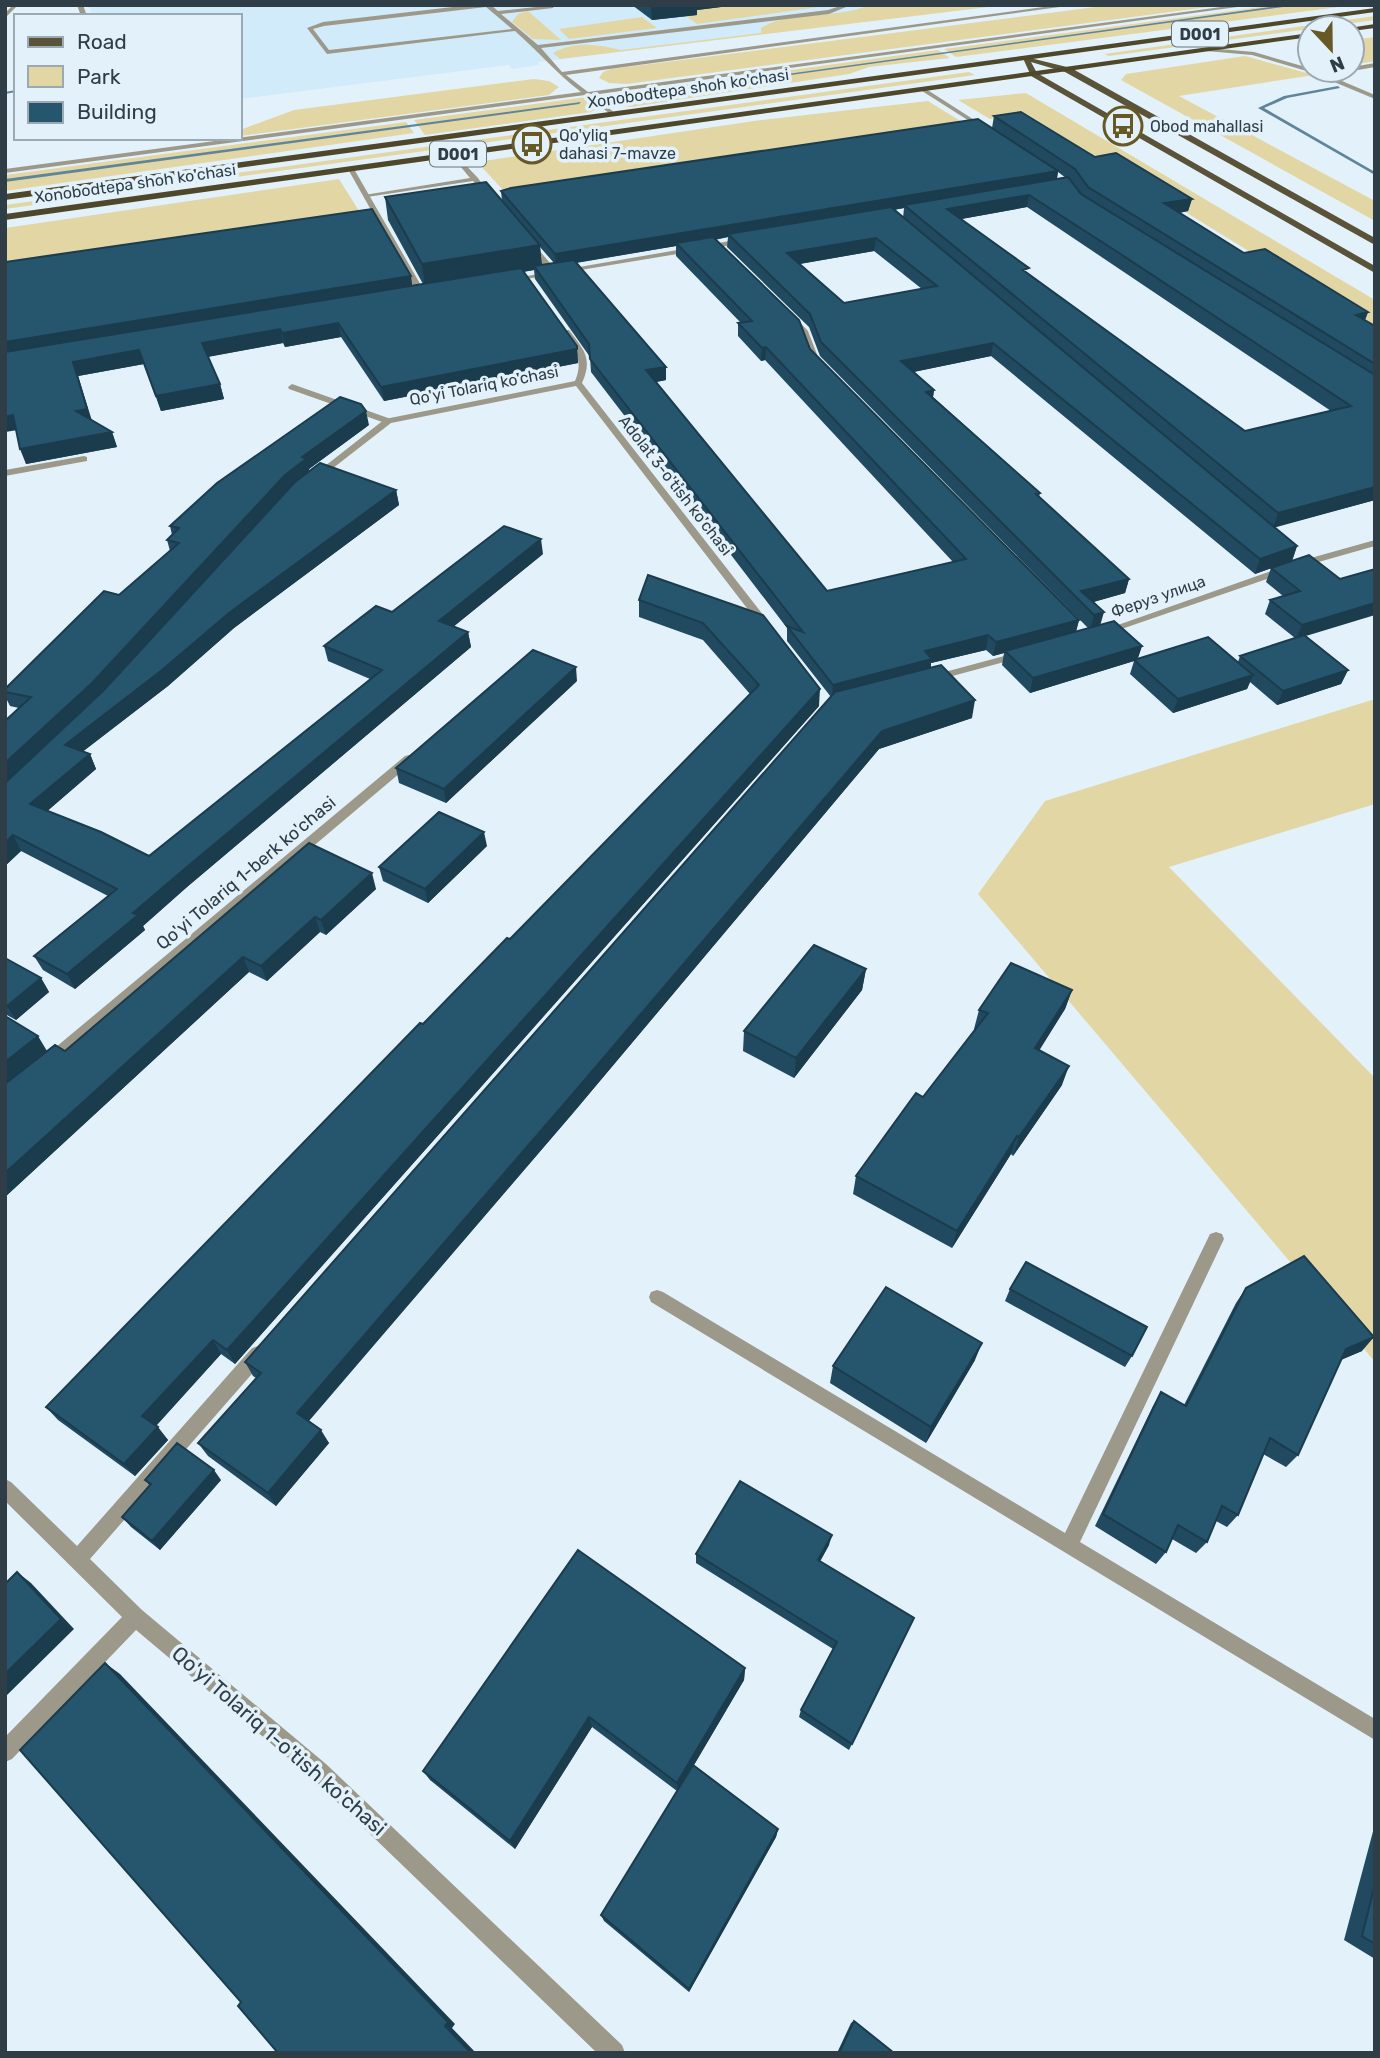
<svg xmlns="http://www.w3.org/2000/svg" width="1380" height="2058" font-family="Rubik,sans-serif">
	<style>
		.built { fill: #d1ebfa }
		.green { fill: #e2d6a5 }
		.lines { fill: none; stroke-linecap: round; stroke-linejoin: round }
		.stream { fill: #5f859b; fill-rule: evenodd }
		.service { fill: #9d998a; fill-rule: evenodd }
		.minor { fill: #9d998a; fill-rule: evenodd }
		.primary { fill: #5a5339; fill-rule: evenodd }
		.trunk { fill: #4e472a; fill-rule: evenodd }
		.wall { fill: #21495f; fill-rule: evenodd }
		.shaded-wall { fill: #1b3c4d }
		.building { fill: #26556e; stroke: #1b3c4d; stroke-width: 2; fill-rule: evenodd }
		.labels { text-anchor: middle; stroke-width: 7; stroke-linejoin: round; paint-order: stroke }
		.shield { fill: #e3f2fa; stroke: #65737c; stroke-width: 2 }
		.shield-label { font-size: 16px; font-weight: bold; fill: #2f3d46 }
		.far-street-label { font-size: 16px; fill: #2f3d46; stroke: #e3f2fa }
		.far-poi-label { font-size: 16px; fill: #2f3d46; stroke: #e3f2fa; text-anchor: start }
		.street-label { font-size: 18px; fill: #2f3d46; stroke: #e3f2fa }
		.near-street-label { font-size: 21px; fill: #2f3d46; stroke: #e3f2fa }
	</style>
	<rect width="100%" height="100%" fill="#e3f2fa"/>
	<path class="built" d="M88 5H1000L538 62 540 65 512 69 509 65 240 99V16H93Z"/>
	<path class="green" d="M718 5H833L697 24 686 16 696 15 692 11Z
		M869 5H1005L560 59 553 53C572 41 599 44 621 50L761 33V28C789 10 836 20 869 5Z
		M1111 5H1223L627 84 609 83 599 78 603 72 611 69Z
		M1275 5H1354L956 57 944 49Z
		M528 11 561 40 533 39 512 22 518 14Z
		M1375 16V20L1109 56 1104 54Z
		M642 17 657 28 569 39 559 29Z
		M1375 37V61L1352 65V40Z
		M938 50 950 58 869 67 849 74 631 107 617 105 608 95Z
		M1245 56 1314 75 1179 96 1375 201V221L1121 80 1126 74Z
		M969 72 975 75 5 209V205Z
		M534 79 549 81 559 87 549 95 240 136V130L294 110Z
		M1026 93 1375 300V329L1028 115 990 119 958 100Z
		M587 97 598 108 591 112 425 135 414 120Z
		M928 101 962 122 504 191 477 162 754 121Z
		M406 122 414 133 5 191V175Z
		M339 179 359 211 5 263V228Z
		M1375 699V804L1169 867 1375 1078V1362L978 894 1045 801Z"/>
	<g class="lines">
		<path class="stream" d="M1285 5H1298L616 99 614 98Z
			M1338 86 1340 88 1287 98 1264 108 1375 172V175L1258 108 1284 96Z
			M16 90V92L5 94V92Z
			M581 102 579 104 5 182V179Z"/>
		<path class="service" d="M13 5H18L5 18V13Z
			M77 5H83L87 16H81Z
			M470 5H491L498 11 555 5 553 8 501 14 538 45 828 10 843 5H851L829 14 541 48 562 72 1058 5H1074L566 75 588 92 1236 5H1252L592 95 615 113 613 116 585 95 5 173V169L581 92C557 74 538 51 515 31L327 54 307 28 323 22ZM486 7 512 29 329 50 313 29 324 26Z
			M1208 48 1254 52 1316 70 1375 95V99L1310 72 1252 55 1206 51Z
			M1375 63V67L1352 71 1350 70 1352 67Z
			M454 153 478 178 491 197H487L473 181 367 197 364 195 470 178 451 155Z
			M526 242H532L556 270V274H550L526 246Z
			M292 384 391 419 392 421 385 423 289 389 288 387Z
			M1216 1232 1222 1234 1224 1239 1080 1542 1375 1719V1740L651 1302 649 1297 651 1292 657 1290 663 1292 1065 1533 1210 1234Z"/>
		<path class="minor" d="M924 88 926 89 990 130 985 131 922 91Z
			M351 167 354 169 426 294 425 296 418 294 348 169Z
			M747 238H750V242L508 282 504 280Z
			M787 315H793L808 331 818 357 824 362V366H818L810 358 800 332 787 319Z
			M566 330H569C584 350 593 358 582 383L771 625V629H763L576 386 391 423 319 479 311 477 385 419 575 381C584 360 575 349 562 332Z
			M84 456 87 457V461L5 476V470Z
			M1375 540V546L1308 565 1107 634 1103 635 1098 632 1300 561Z
			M1019 652 1023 653V657L934 681 928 678 930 676Z
			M409 755 413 756V762L54 1065H44L42 1061 44 1057 405 756Z
			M258 1346 264 1348 266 1354 264 1360 90 1559 142 1610 326 1764 622 2045 625 2053H597L312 1778 136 1630 12 1759 5 1762V1737L122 1617 5 1501V1479L11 1482 77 1546 252 1348Z"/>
		<path class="primary" d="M1022 56 1071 68 1375 238V245L1065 72 1031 62 1037 73 1375 266V273L1031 76Z"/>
		<path class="trunk" d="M1375 8V12L5 200V194Z
			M1375 24V28L1352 31 1349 28Z
			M1310 33V37L5 220V214Z"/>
	</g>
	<path class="wall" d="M632 5H721V7L697 10V15L652 20Z
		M994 116 1095 157 1192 199 1188 211 1180 213 1244 253 1368 312 1365 320 1375 326V500L1274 527 1297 546 1292 561 1309 555 1305 636 1348 670 1341 684 1277 705 1250 682 1247 689 1173 713 1130 674 1134 661 1030 693 1002 665 1004 653 993 656 986 650 931 663V667L972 718 879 749 573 1113 309 1421 329 1443 276 1506 208 1456 198 1443 256 1378 253 1376 245 1362 831 697 787 641V628L591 372 590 357 535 279 534 270 523 272 577 349 578 363 384 401 341 337 285 347 283 343 208 357 220 384 224 399 161 411 144 364 78 376 91 420 112 432 117 447 26 464 5 262 412 286 423 284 388 220 385 197 502 201 501 191 992 128ZM1058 172 1066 178 1057 179ZM1027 207 1331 411 1245 431 1028 274 961 219ZM904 208 903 218 894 210ZM728 237 727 247 809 327 820 356 1088 628 1076 632 1079 620 810 349 715 240ZM676 246V256L741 323H738V336L761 361 765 360 953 562 827 591 656 382 666 380 576 263ZM540 247 554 263 542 265ZM874 251 922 289 844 303 800 264ZM991 356 1255 574 1271 568 1266 582 1283 596 1270 600 1265 614 1295 638 1240 656 1238 662 1138 658 1142 646 1100 625 1093 602 1125 593 1129 579 1039 497 1040 493 933 397 934 390 913 372Z
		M369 425 309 469V472L396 490 399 505 234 628 168 686 83 751 90 754 96 769 47 811 149 856 370 679 328 661 324 646 392 612 543 554 454 626 468 632 471 647 187 887 143 926 145 930 75 989 43 970 34 956 108 896 21 851 5 866 19 708 10 706 5 696V689L119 595 170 551 167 540 172 535 170 526Z
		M648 575 819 706 235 1364 221 1354 156 1426 168 1440 135 1476 58 1420 46 1407 423 1024 510 939 750 694 703 640 639 617V600Z
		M577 681 446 803 399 783 396 768Z
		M309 843 376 889 326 935 320 932 267 981 249 972 5 1197V1016L47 1051H65Z
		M487 846 428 903 383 881 379 867Z
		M5 958 41 978 49 992 16 1020 5 1014Z
		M866 969 862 990 794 1078 743 1051 744 1031Z
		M1072 990 1065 1009 1039 1050 1062 1085 1013 1156 1011 1154 952 1248 853 1194 856 1176 923 1097 975 1029H974L979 1010Z
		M1246 1288 1362 1351 1340 1360 1298 1455 1286 1467 1263 1454 1238 1515 1227 1527 1216 1521 1207 1542 1196 1553 1172 1539 1166 1552 1156 1564 1095 1526 1153 1406 1161 1392 1184 1405 1236 1303Z
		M1010 1289 1132 1356 1125 1367 1005 1301Z
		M975 1360 926 1443 830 1383 833 1366Z
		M145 1480H221L160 1550 131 1527 122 1517 150 1486Z
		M829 1545 820 1561 914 1618 849 1750 799 1717 801 1710 833 1649 696 1563V1554Z
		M578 1550 745 1668 744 1680 694 1765 778 1829 776 1837 689 1992 604 1921 601 1915 677 1791 592 1727 515 1849 430 1780 423 1771Z
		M1375 1824V1959L1344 1940Z
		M854 2021 894 2053H837L851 2023Z"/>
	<path class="shaded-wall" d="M651 5H721V7L697 10V15L652 20Z
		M1058 171 1056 183 904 205V208L731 237 728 234V237L678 246 676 243V246L556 266 555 254Z
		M1029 195 1027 207 945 222 947 209Z
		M1192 199 1188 211 1161 216 1164 203Z
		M876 238 874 251 787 266V253Z
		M540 245 542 269 534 266V270L425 288 422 264Z
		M411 276 413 290 5 357V342Z
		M1368 312 1363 325 1356 315Z
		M338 323 341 337 285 347 282 333Z
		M280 329 283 343 206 357 202 343Z
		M993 343 991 356 899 375 901 361Z
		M766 347 765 360 761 361 762 348Z
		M577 349 578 363 384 401 381 387Z
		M139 350 144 364 78 376 93 424 76 411 73 362Z
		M666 367V380L646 384V370Z
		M220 384 224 399 161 411 156 396Z
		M934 390 932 404 926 392Z
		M366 411 369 425 309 469 310 473 98 698 5 785V763L302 457Z
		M13 415 18 430 5 432V417Z
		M112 432 117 447 26 464 20 449Z
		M1375 487V500L1273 528 1278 513Z
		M396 490 399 505 234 628 168 686 72 760 65 745 229 613Z
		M541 539 543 554 442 636 439 621Z
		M1297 546 1292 561 1255 574 1260 559Z
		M1129 579 1125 593 1083 605 1081 591Z
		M1375 603V615L1296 639 1302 625Z
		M1104 612 1100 626 1090 630 1094 615Z
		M1079 620 1075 635 1005 651 1004 653 993 656 996 642Z
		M468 632 471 647 187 887 143 926 145 930 75 989 67 974 133 913Z
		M988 635 986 650 931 663 930 673 832 699 833 685 925 651Z
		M1142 646 1137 660H1134V661L1030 693 1033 678Z
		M576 667 577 681 446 803 444 789Z
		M1348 670 1341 684 1277 705 1283 691Z
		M1253 675 1247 689 1173 713 1178 699Z
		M820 689 819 706 235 1364 227 1350Z
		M975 700 972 718 879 749 573 1113 304 1426 297 1413 882 731Z
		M90 754 96 769 37 820 30 804Z
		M484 832 487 846 428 903 425 889Z
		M13 835 21 851 5 866V843Z
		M372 873 376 889 326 935 321 920Z
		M315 917 320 932 267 981 261 966Z
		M243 957 249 972 5 1197V1173Z
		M866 969 862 990 794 1078 796 1058Z
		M41 978 49 992 16 1020 7 1006Z
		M1072 990 1065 1009 1029 1067 1035 1048Z
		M38 1036 47 1051 5 1085V1062Z
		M1069 1066 1062 1085 1013 1156 1019 1137Z
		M1017 1136 1011 1154 952 1248 957 1231Z
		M1374 1337 1362 1351 1334 1363 1346 1349Z
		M213 1340 221 1354 153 1429 142 1416Z
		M982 1343 975 1360 926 1443 931 1427Z
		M158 1427 168 1440 135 1476 124 1464Z
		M321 1430 329 1443 276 1506 268 1493Z
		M214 1470 221 1480 160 1550 152 1541Z
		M832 1535 829 1545 816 1569 818 1560Z
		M17 1572 31 1583 74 1629 5 1697V1674Z
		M105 1663 120 1674 455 2024 452 2028 476 2053H471Z
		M745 1668 744 1680 678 1792 677 1783Z
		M589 1717 592 1727 515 1849 510 1841Z
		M778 1829 776 1837 689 1992V1989Z"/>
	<path class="building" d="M1021 112 1095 157 1116 153 1192 199 1164 203 1244 253 1265 249 1368 312 1356 315 1375 326V364L1088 187 1075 169 994 116Z
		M978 119 1058 171 555 254 501 191 511 188Z
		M1068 177 1081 194 1375 375V487L1278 513 904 205ZM1029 195 1116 251 1351 406 1245 431 1023 270 1029 268 947 209Z
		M486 182 540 245 422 264 385 197Z
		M891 207 1297 546 1260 559 993 343 901 361 934 390 926 392 1040 493 1036 494 1129 579 1081 591 1104 612 1094 615 821 342 810 314 728 234ZM876 238 937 286 844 303 787 253Z
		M372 209 411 276 5 342V262Z
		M713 237 799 320 810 349 1079 620 996 642 988 635 925 651 932 659 833 685 787 626 803 632 590 359 589 344 534 266 574 260 666 367 646 370 827 591 966 559 766 347 762 348 738 323 752 321 676 243Z
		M521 268 577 346V349L381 387 338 323 282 333 280 329 202 343 220 384 156 396 139 350 73 362 87 409 76 411 112 432 20 449 13 415 5 417V352Z
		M340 397 361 404 366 411 302 457 306 459 285 475 92 683 5 763V721L31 697 5 692V689L104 591 119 595 179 543 167 540 179 528 170 526 217 483Z
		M320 463 396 490 229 613 162 670 65 745 90 754 30 804 101 832 149 856 382 670 324 646 376 606 392 612 504 526 541 539 439 621 468 632 181 872 133 913 138 915 67 974 34 956 117 889 13 835 5 843V783L104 690 295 482Z
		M1309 555 1340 579 1375 569V603L1302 625 1270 600 1300 591 1271 568Z
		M648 575 763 615 820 689 227 1350 213 1340 142 1416 158 1427 124 1464 46 1407 420 1023 423 1024 507 938 510 939 759 685 703 623 639 600Z
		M1114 621 1142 646 1033 678 1005 651Z
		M1304 635 1348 670 1283 691 1240 656Z
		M1208 637 1253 675 1178 699 1134 660Z
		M533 650 576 667 444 789 396 768Z
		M941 665 975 700 882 731 571 1096 297 1413 321 1430 268 1493 198 1443 261 1373 245 1362 835 692Z
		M439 812 484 832 425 889 379 867Z
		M309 843 372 873 321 920 315 917 261 966 243 957 5 1173V1084L55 1045 65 1051Z
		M814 945 866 969 796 1058 744 1031Z
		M5 958 41 978 7 1006 5 1005Z
		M1011 963 1072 990 1035 1048 1069 1066 1019 1137 1017 1136 957 1231 856 1176 916 1093 923 1097 988 1013 979 1010Z
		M5 1016 38 1036 5 1062Z
		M1304 1256 1374 1337 1346 1349 1298 1455 1270 1438 1238 1515 1222 1506 1207 1542 1178 1525 1166 1552 1103 1514 1161 1392 1186 1406 1246 1288Z
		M1026 1262 1147 1327 1132 1356 1010 1289Z
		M886 1287 982 1343 931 1427 833 1366Z
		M177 1443 214 1470 152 1541 122 1517 151 1484 145 1480Z
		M740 1481 832 1535 818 1560 914 1618 852 1744 801 1710 837 1642 696 1554Z
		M578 1550 745 1668 677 1783 589 1717 510 1841 423 1771Z
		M17 1572 61 1619 5 1674V1584Z
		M105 1663 448 2022 445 2026 471 2053H278L238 2006 241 2002 20 1750Z
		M693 1765 778 1829 689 1989 601 1915Z
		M1375 1884V1944L1362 1936Z
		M854 2021 894 2053H839Z"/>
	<defs>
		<symbol id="bus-ring" viewBox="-11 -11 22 22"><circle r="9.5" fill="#e3f2fa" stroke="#665926" stroke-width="1.5"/><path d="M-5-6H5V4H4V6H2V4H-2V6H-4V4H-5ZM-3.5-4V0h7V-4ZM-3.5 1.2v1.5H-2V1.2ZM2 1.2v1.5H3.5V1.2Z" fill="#665926"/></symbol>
	</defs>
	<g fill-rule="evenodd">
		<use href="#bus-ring" x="1101" y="104" width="44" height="44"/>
		<use href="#bus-ring" x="510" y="122" width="44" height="44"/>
	</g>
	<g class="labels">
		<g class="shield">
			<rect x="1172" y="21.5" width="56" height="25" rx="5"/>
			<rect x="430" y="141.5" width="56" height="25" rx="5"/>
		</g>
		<g class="shield-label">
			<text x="1200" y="40">D001</text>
			<text x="458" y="160">D001</text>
		</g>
		<g class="far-street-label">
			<text transform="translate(688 88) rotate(-8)" y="6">Xonobodtepa shoh ko'chasi</text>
			<text transform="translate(135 183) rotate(-8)" y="6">Xonobodtepa shoh ko'chasi</text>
			<text transform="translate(484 385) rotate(-11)" y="6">Qo'yi Tolariq ko'chasi</text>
			<text transform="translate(676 485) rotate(52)" y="6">Adolat 3-o'tish ko'chasi</text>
			<text transform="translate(1158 596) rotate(-19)" y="6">Феруз улица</text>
		</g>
		<g class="far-poi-label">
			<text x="1150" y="132">Obod mahallasi</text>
			<text x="559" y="141">Qo'yliq<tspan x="559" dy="18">dahasi 7-mavze</tspan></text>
		</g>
		<g class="street-label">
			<text transform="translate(246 873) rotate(-40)" y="6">Qo'yi Tolariq 1-berk ko'chasi</text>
		</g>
		<g class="near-street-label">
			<text transform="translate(279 1741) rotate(41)" y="7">Qo'yi Tolariq 1-o'tish ko'chasi</text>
		</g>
	</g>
	<rect width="1380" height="2058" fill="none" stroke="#2f3d46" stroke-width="14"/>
	<rect x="14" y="14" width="228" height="126" fill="#e3f2fa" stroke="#9baab2" stroke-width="2"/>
	<rect x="28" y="37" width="35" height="10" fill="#5a5339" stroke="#9baab2" stroke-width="2"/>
	<text x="77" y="49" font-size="21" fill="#2f3d46">Road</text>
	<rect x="28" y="66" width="35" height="21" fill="#e2d6a5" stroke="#9baab2" stroke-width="2"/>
	<text x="77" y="84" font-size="21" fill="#2f3d46">Park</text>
	<rect x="28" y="102" width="35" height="21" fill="#26556e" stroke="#9baab2" stroke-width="2"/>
	<text x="77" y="119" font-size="21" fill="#2f3d46">Building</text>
	<g transform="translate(1331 49) rotate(158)"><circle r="33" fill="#e3f2fa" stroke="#9baab2" stroke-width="2"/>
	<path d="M0-5L12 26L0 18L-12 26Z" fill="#665926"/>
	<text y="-10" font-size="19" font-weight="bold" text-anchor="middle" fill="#2f3d46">N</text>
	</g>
</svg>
